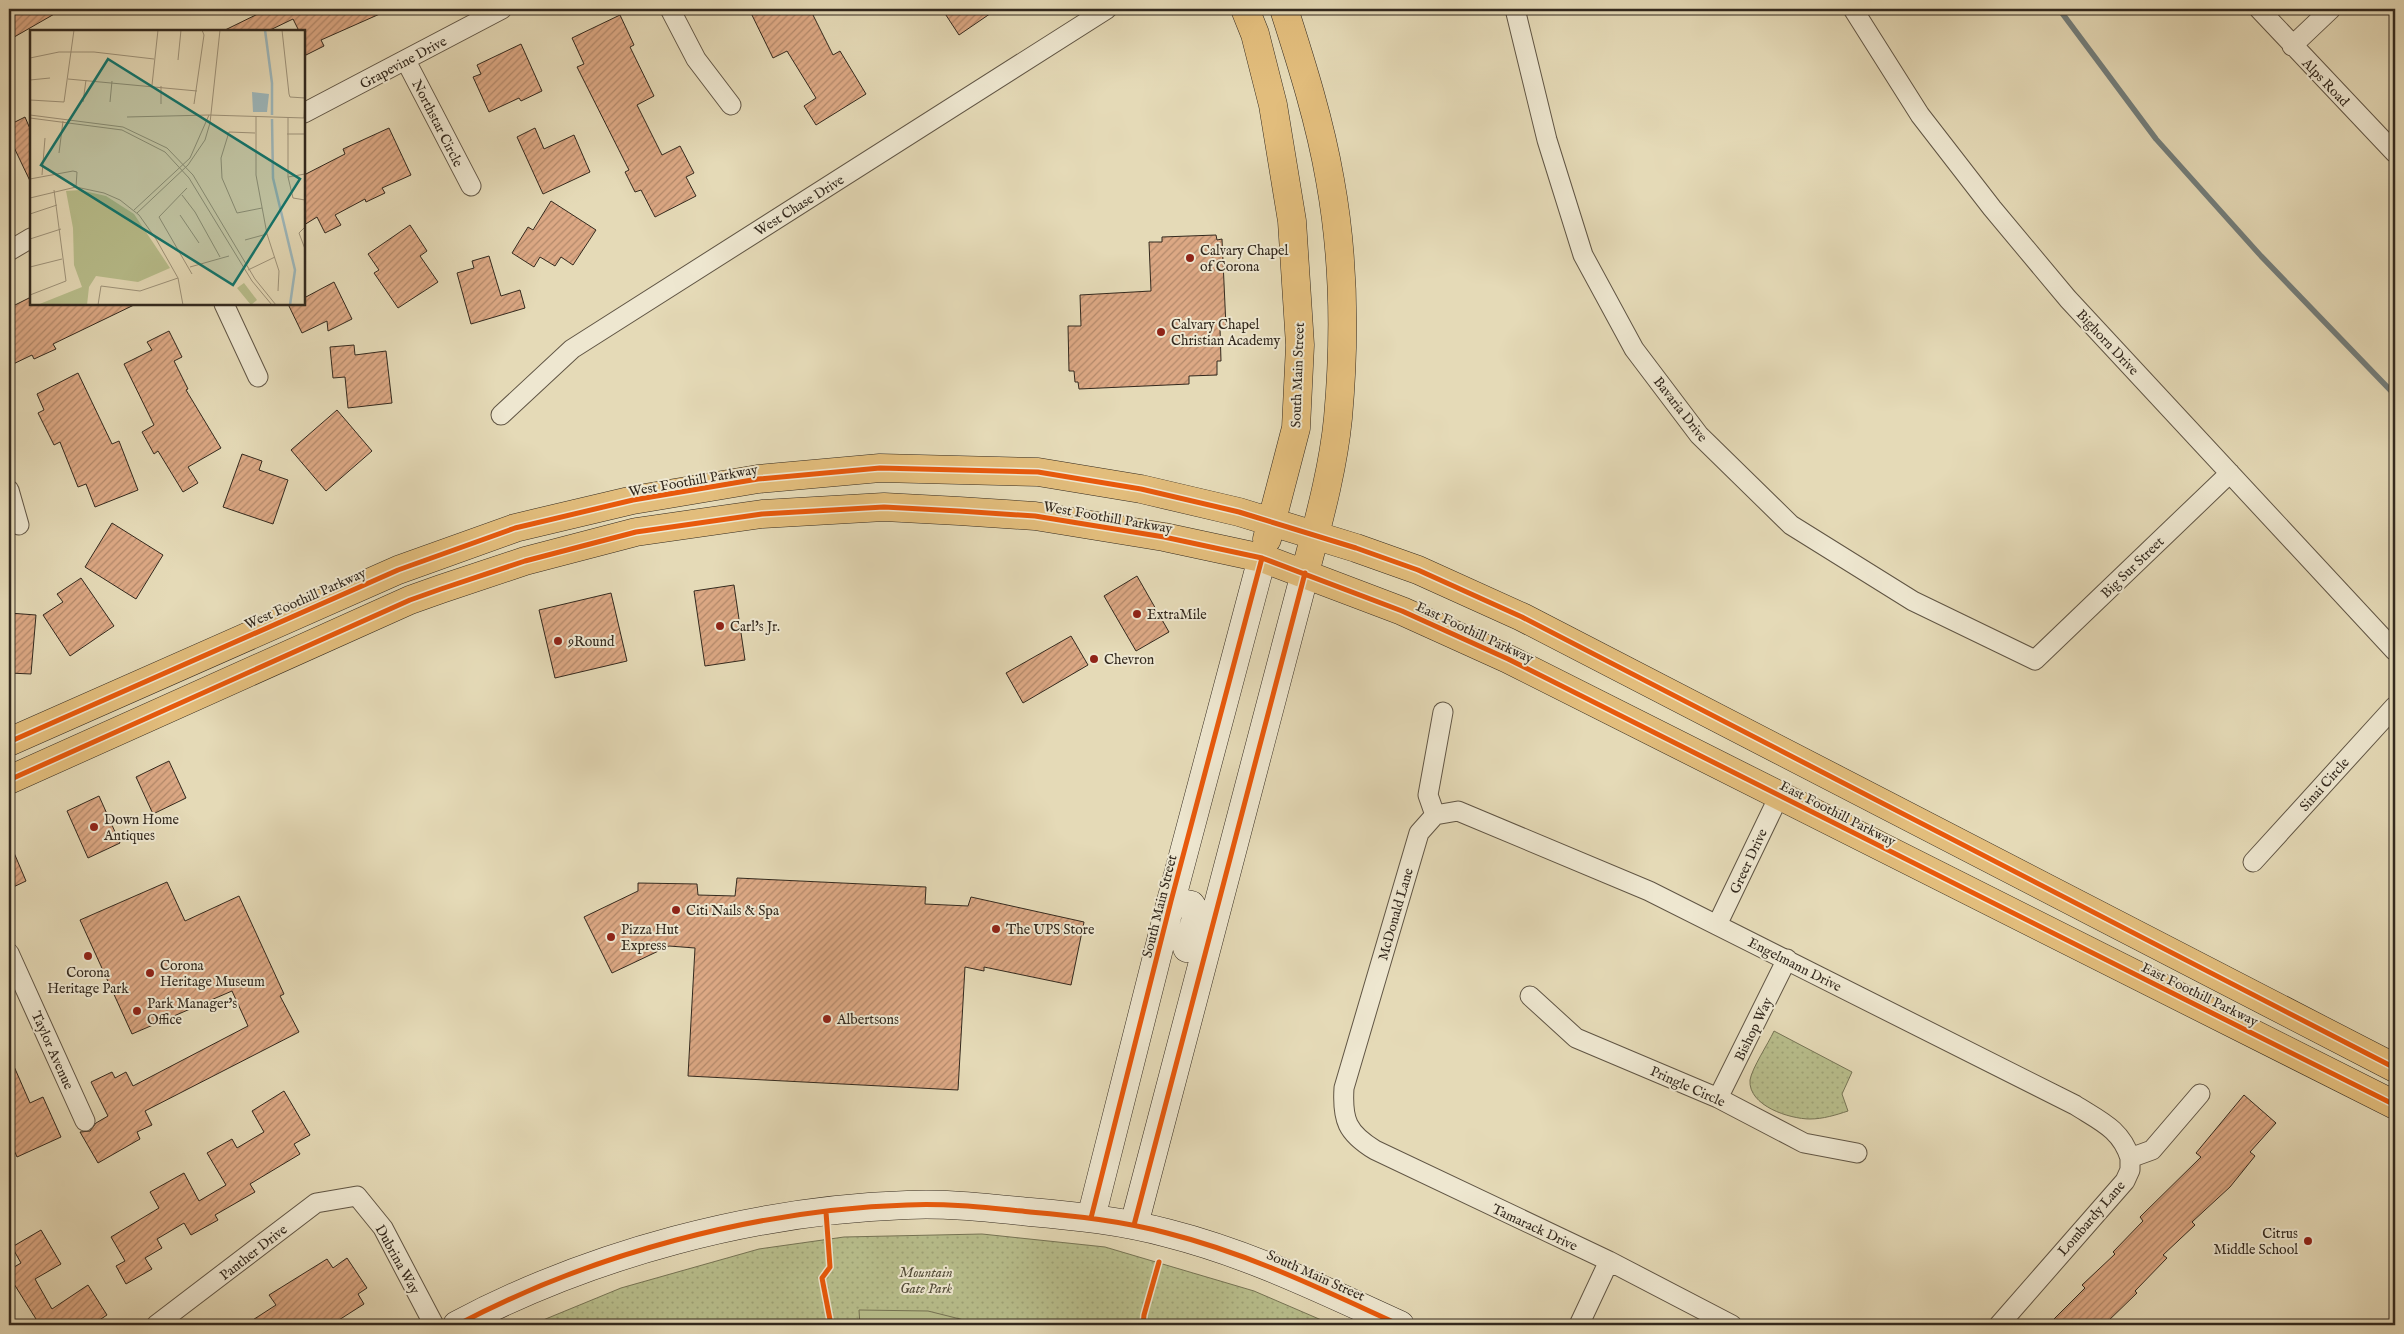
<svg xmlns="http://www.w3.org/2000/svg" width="2404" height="1334" font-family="'IM FELL English',serif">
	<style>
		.park { fill: url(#park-dots); stroke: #767455 }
		.pitch { fill: #b8be8c; stroke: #767455 }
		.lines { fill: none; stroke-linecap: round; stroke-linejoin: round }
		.stream { stroke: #737e7c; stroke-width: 5.5 }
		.building { fill: url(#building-hatch); stroke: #33291e }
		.street-casing { stroke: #605544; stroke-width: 21 }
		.secondary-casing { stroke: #33291e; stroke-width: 29 }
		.primary-casing { stroke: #33291e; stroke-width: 29 }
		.street { stroke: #eee7d0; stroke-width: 19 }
		.secondary { stroke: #eee7d0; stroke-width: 28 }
		.primary { stroke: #e2bd7c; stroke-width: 28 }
		.cycleway-casing { stroke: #eee7d0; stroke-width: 8 }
		.cycleway { stroke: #e8590c; stroke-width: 5 }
		.poi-dot { fill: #8f2418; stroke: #eee7d0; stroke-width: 2 }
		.labels { text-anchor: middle; stroke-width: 4; stroke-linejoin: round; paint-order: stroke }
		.street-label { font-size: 14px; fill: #33291e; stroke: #eee7d0 }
		.poi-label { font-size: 14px; fill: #33291e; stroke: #eee7d0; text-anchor: start }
		.park-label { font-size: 14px; font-style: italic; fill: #544e3a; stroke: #eee7d0 }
		.inset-river { fill: none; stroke: #9db7bb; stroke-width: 2.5 }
		.inset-road { fill: none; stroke: #9e937a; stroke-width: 1 }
		.view { fill: #0f766e; fill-opacity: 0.15; stroke: #0f766e; stroke-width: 2.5 }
		.inset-edge { fill: none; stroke: #33291e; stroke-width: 2.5 }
	</style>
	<defs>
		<pattern id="park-dots" width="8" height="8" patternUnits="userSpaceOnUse" patternTransform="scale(1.25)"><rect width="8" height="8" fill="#b8be8c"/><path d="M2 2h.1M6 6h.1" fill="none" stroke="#9fa378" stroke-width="1.8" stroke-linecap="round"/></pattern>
		<pattern id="building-hatch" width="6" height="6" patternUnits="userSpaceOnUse" patternTransform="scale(1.25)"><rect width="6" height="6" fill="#dca884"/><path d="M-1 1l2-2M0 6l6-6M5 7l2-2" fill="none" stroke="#b3896b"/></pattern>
	</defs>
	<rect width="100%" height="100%" fill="#e5dab7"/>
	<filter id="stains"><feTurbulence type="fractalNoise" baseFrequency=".004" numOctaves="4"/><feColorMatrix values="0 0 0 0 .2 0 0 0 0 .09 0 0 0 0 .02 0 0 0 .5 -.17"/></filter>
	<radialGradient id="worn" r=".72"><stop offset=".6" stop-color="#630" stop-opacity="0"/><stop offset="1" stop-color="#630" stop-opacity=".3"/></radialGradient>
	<path class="park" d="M1774 1031 1852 1072 1842 1094 1848 1111C1836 1115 1823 1119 1810 1119 1790 1119 1748 1106 1750 1080 1752 1068 1768 1044 1774 1031Z
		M982 1234 1105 1247 1254 1291 1333 1325H531L621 1288 759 1249 844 1237Z"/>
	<path class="pitch" d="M859 1310 928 1311 984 1325H860Z"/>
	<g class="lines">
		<path class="stream" d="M2059 9 2156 139 2261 256 2395 395"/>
	</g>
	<path class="building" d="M9 9H63L9 40Z
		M268 9H391L321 40 324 46 304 56V31H299L293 19 268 31H223Z
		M749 9H810L833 55 840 51 866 94 816 125 804 106 816 98 787 51 773 58Z
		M942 9H997L959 35Z
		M620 15 634 45 630 47 654 96 637 105 662 155 680 146 694 173 686 177 696 196 655 217 641 190 635 192 625 172 629 170 577 67 584 64 572 38Z
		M521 44 542 91 521 101 519 98 489 112 473 77 481 74 477 65Z
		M25 117 31 131V183L9 137V125Z
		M389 128 411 175 382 188 385 193 366 202 365 199 335 215 341 225 325 233 317 217 304 225V175L345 154 343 149Z
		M535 128 544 149 574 135 590 172 543 194 517 137Z
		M551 201 596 230 573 265 561 257 555 266 540 257 534 267 512 253 528 227 533 230Z
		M410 225 427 251 420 256 438 282 398 308 374 273 379 270 368 254Z
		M1216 235 1217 240 1222 239 1226 327 1220 328 1221 361H1217V375L1189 376V384L1079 389 1078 382H1075L1074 371H1069L1068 326H1081L1080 295 1151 291 1149 242H1162V237Z
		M489 256 501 296 520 290 525 308 471 324 457 273 474 268 472 261Z
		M334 282 352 319 328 331 327 321 302 333 288 304H304V298Z
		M31 297V304H136L53 344 56 349 34 359 32 355 9 366V308Z
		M169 331 182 357 174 361 188 389 186 390 221 448 188 467 198 483 183 492 158 451 154 454 142 432 154 425 124 364 152 350 147 342Z
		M354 345 355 355 386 351 392 403 348 408 345 377 333 378 330 347Z
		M78 373 112 444 119 441 138 490 95 507 86 484 78 487 60 442 54 445 38 413 44 410 37 394Z
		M337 410 372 451 326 491 291 450Z
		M242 454 262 461 259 470 288 480 273 524 223 507Z
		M112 523 163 555 136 599 85 567Z
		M1137 576 1169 632 1136 651 1104 596Z
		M81 578 114 626 70 656 43 615 63 602 57 594Z
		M734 585 745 660 705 666 694 591Z
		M611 593 627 661 555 678 539 610Z
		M9 613 36 615 31 674 9 673Z
		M1071 636 1088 665 1023 703 1006 673Z
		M169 761 186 798 153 814 136 777Z
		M99 796 120 843 88 858 67 811Z
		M9 841 26 881 9 889Z
		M737 878 926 887 925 904 968 906 971 897 1084 922 1071 985 984 967V971L965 967 958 1090 688 1076 695 948 669 946 612 973 584 917 638 891V883L697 884 698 895 735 896Z
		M167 882 185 921 239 896 284 994 280 996 299 1032 145 1111 152 1125 137 1132 140 1139 98 1163 80 1132 90 1131 96 1123 108 1116 91 1082 112 1072 115 1078 126 1072 133 1086 248 1026 232 991 132 1034 80 920Z
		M9 1055 30 1103 43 1097 61 1137 17 1157 9 1139Z
		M284 1091 310 1135 294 1144 300 1154 250 1184 255 1192 215 1215 218 1220 191 1235 184 1223 157 1239 162 1248 145 1258 152 1269 126 1284 116 1266 125 1261 111 1237 159 1208 150 1192 184 1173 199 1201 226 1185 207 1153 232 1139 237 1148 264 1132 252 1111Z
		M2244 1095 2276 1123 2250 1152 2255 1156 2230 1187 2192 1222 2195 1225 2163 1255 2167 1258 2135 1291 2137 1293 2104 1325H2048L2085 1288 2082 1285 2115 1254 2113 1252 2143 1221 2140 1217 2201 1157 2196 1153Z
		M41 1230 61 1264 35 1279 52 1309 88 1285 107 1315 92 1325H27L36 1319 9 1276V1270L21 1263 12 1247Z
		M347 1258 367 1288 358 1294 364 1304 331 1325H245L276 1305 269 1295 327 1259 333 1268Z"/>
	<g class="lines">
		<defs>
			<path id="street" d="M670 9 696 59 731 105
				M1515 9 1547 140 1583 255 1634 349 1699 435 1791 525 1913 601 2035 660 2230 473
				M1853 9 1920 115 1992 208 2068 299 2395 651
				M2259 9 2395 153
				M2292 46 2331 9
				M406 61 471 186
				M304 113 502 9
				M9 251 31 238
				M224 304 258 377
				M501 415 572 349 1107 9
				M9 490 19 525
				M1443 712 1428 795 1435 815 1419 833 1344 1088C1342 1120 1347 1133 1375 1150L1609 1261 1732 1325
				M1435 815 1458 811 1649 891 2075 1105C2100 1121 2121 1129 2130 1158
				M2253 862 2395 706
				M1717 925 1779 796
				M9 953 85 1121
				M1530 996 1576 1038 1718 1098 1804 1143 1857 1153
				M1718 1098 1787 959
				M156 1325 316 1203 357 1196 383 1228 434 1325
				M1579 1325 1609 1261
				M1999 1325 2125 1181 2130 1170V1158L2152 1150 2200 1094"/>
			<path id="secondary" d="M1171 901 1191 905 1197 915 1187 948
				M1091 1218 1171 901 1262 558
				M1134 1225 1305 573
				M457 1325C591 1254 755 1210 907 1205 947 1203 990 1208 1030 1212 1076 1216 1122 1221 1167 1233 1250 1254 1323 1290 1400 1325"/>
			<path id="primary" d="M1245 9 1255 34 1273 105 1292 221 1300 345 1296 428 1267 539
				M1284 9C1302 65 1320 122 1330 180 1344 257 1345 340 1338 418 1333 470 1318 523 1305 573
				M9 742 398 570 515 528 633 500 758 479 880 468 1038 472 1141 489 1239 512 1356 548 1418 570 1522 617 2395 1068
				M9 780 410 600 441 589 525 561 636 532 762 514 884 507 959 511 1035 516 1164 537 1262 558 1402 611 1508 659 2395 1105"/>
		</defs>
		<use href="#street" class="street-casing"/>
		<use href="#secondary" class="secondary-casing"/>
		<use href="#primary" class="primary-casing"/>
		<use href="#street" class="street"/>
		<use href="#secondary" class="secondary"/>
		<use href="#primary" class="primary"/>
		<defs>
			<path id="cycleway" d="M9 742 398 570 515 528 633 500 758 479 880 468 1038 472 1141 489 1239 512 1356 548 1418 570 1522 617 2395 1068
				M9 780 410 600 441 589 525 561 636 532 762 514 884 507 959 511 1035 516 1164 537 1262 558 1402 611 1508 659 2395 1105
				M826 1212 830 1267 822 1278 831 1325
				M1091 1218 1171 901 1262 558
				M1134 1225 1305 573
				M457 1325C591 1254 755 1210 907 1205 947 1203 990 1208 1030 1212 1076 1216 1122 1221 1167 1233 1250 1254 1323 1290 1400 1325
				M1143 1325 1144 1315 1159 1262"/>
		</defs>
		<use href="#cycleway" class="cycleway-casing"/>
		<use href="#cycleway" class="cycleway"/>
	</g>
	<g class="poi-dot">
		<circle cx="1190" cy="258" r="5"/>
		<circle cx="1161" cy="332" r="5"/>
		<circle cx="1137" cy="614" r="5"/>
		<circle cx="720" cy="626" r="5"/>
		<circle cx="558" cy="641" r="5"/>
		<circle cx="1094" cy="659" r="5"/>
		<circle cx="94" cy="827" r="5"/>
		<circle cx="676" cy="910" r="5"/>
		<circle cx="996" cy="929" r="5"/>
		<circle cx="611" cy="937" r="5"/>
		<circle cx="88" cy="956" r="5"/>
		<circle cx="150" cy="973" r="5"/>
		<circle cx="137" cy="1011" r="5"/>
		<circle cx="827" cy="1019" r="5"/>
		<circle cx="2308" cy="1241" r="5"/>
	</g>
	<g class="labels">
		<g class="street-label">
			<text transform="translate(403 62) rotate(-28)" y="5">Grapevine Drive</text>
			<text transform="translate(2326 82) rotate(46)" y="5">Alps Road</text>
			<text transform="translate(438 123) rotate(63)" y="5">Northstar Circle</text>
			<text transform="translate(799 205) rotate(-32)" y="5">West Chase Drive</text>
			<text transform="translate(2108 342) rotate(47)" y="5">Bighorn Drive</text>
			<text transform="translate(1297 375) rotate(-88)" y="5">South Main Street</text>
			<text transform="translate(1681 409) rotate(52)" y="5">Bavaria Drive</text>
			<text transform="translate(693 480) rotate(-10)" y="5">West Foothill Parkway</text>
			<text transform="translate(1108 517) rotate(10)" y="5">West Foothill Parkway</text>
			<text transform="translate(2132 567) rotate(-44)" y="5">Big Sur Street</text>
			<text transform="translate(305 598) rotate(-24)" y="5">West Foothill Parkway</text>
			<text transform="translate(1475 632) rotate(25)" y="5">East Foothill Parkway</text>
			<text transform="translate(2324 784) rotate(-48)" y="5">Sinai Circle</text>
			<text transform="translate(1838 813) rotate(27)" y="5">East Foothill Parkway</text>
			<text transform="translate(1748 861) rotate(-65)" y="5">Greer Drive</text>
			<text transform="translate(1159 906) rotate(-76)" y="5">South Main Street</text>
			<text transform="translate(1395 914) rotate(-74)" y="5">McDonald Lane</text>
			<text transform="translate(1795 964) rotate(27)" y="5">Engelmann Drive</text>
			<text transform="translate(2200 994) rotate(26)" y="5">East Foothill Parkway</text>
			<text transform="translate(1753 1029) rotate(-64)" y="5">Bishop Way</text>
			<text transform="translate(53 1050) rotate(66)" y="5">Taylor Avenue</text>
			<text transform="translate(1688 1086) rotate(24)" y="5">Pringle Circle</text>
			<text transform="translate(2091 1218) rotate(-49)" y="5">Lombardy Lane</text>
			<text transform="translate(1535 1227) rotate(25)" y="5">Tamarack Drive</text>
			<text transform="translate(253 1252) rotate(-38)" y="5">Panther Drive</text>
			<text transform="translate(398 1259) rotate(61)" y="5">Dubrina Way</text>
			<text transform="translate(1316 1275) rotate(24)" y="5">South Main Street</text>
		</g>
		<g class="poi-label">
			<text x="1200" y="255">Calvary Chapel<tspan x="1200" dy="16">of Corona</tspan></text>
			<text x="1171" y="329">Calvary Chapel<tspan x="1171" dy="16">Christian Academy</tspan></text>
			<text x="1147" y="619">ExtraMile</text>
			<text x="730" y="631">Carl's Jr.</text>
			<text x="568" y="646">9Round</text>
			<text x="1104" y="664">Chevron</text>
			<text x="104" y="824">Down Home<tspan x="104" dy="16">Antiques</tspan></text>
			<text x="686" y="915">Citi Nails &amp; Spa</text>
			<text x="621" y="934">Pizza Hut<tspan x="621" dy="16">Express</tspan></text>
			<text x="1006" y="934">The UPS Store</text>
			<text x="160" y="970">Corona<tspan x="160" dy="16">Heritage Museum</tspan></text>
			<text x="88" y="977" text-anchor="middle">Corona<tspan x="88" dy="16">Heritage Park</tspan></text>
			<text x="147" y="1008">Park Manager's<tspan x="147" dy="16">Office</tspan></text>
			<text x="837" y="1024">Albertsons</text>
			<text x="2298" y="1238" text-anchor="end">Citrus<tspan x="2298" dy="16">Middle School</tspan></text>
		</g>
		<g class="park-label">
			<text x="926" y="1277">Mountain<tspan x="926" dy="16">Gate Park</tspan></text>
		</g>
	</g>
	<g transform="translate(30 30)">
		<rect width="275" height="275" fill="#e5dab7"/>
		<path d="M50 160 76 166 104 184 140 238 108 252 66 246 59 257 57 275H7L52 257 44 235 43 198 36 161Z" fill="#b8be8c"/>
		<path d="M55 173 74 177 64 197 44 187ZM81 176 92 186 96 196 92 213 69 200ZM64 203 85 217 71 230 49 229 59 206ZM214 253 227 270 221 275 207 258Z" fill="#b8be8c"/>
		<path d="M222 62 239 64 237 82H223Z" fill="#9db7bb"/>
		<path class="inset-river" d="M235 0 242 53V85M242 89 243 148 265 240 260 275"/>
		<path class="inset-road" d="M252 0 259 64 260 67 275 68 274 88M0 28 29 22H64L124 29M148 30 151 0M38 49 167 61M0 50 20 48M122 55 128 0M0 70 34 72 44 0M53 72 56 50M80 72 82 51M131 74V56M164 74 174 5 172 0M0 85 93 97 137 118 163 145 225 249 246 275M226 86V145L237 204 249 241 248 261M97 87 179 85 275 88M258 87V147L263 168 275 170M0 88 92 100 135 122 159 148 222 251 242 275M225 103 199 102 191 128 192 148 207 183 232 178M257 104H275M29 123 33 91M12 145 15 108M258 147 275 144M0 149 43 141 47 142 46 157M157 158 129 187 162 244M152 165 165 182 190 227M0 168 46 157 74 163 90 170 109 185 126 209 148 248 153 275M104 180 160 128 179 85M107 183 158 135 175 110 180 93 190 0M0 184 27 175M150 185 169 213M275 197 269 203 275 219M0 209 31 199M215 210 237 204M0 237 32 229M160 237 199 226M218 240 245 227M0 265 36 251 24 160M68 275 71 256 110 261 148 248"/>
		<path class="view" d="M78 29 270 149 203 255 11 135Z"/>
		<rect width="275" height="275" class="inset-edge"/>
	</g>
	<rect width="2404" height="1334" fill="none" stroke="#e5dab7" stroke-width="30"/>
	<rect x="10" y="10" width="2384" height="1314" fill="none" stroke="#33291e" stroke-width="2.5"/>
	<rect x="15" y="15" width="2374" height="1304" fill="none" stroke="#33291e"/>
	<rect width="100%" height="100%" filter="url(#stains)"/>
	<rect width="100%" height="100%" fill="url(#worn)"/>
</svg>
